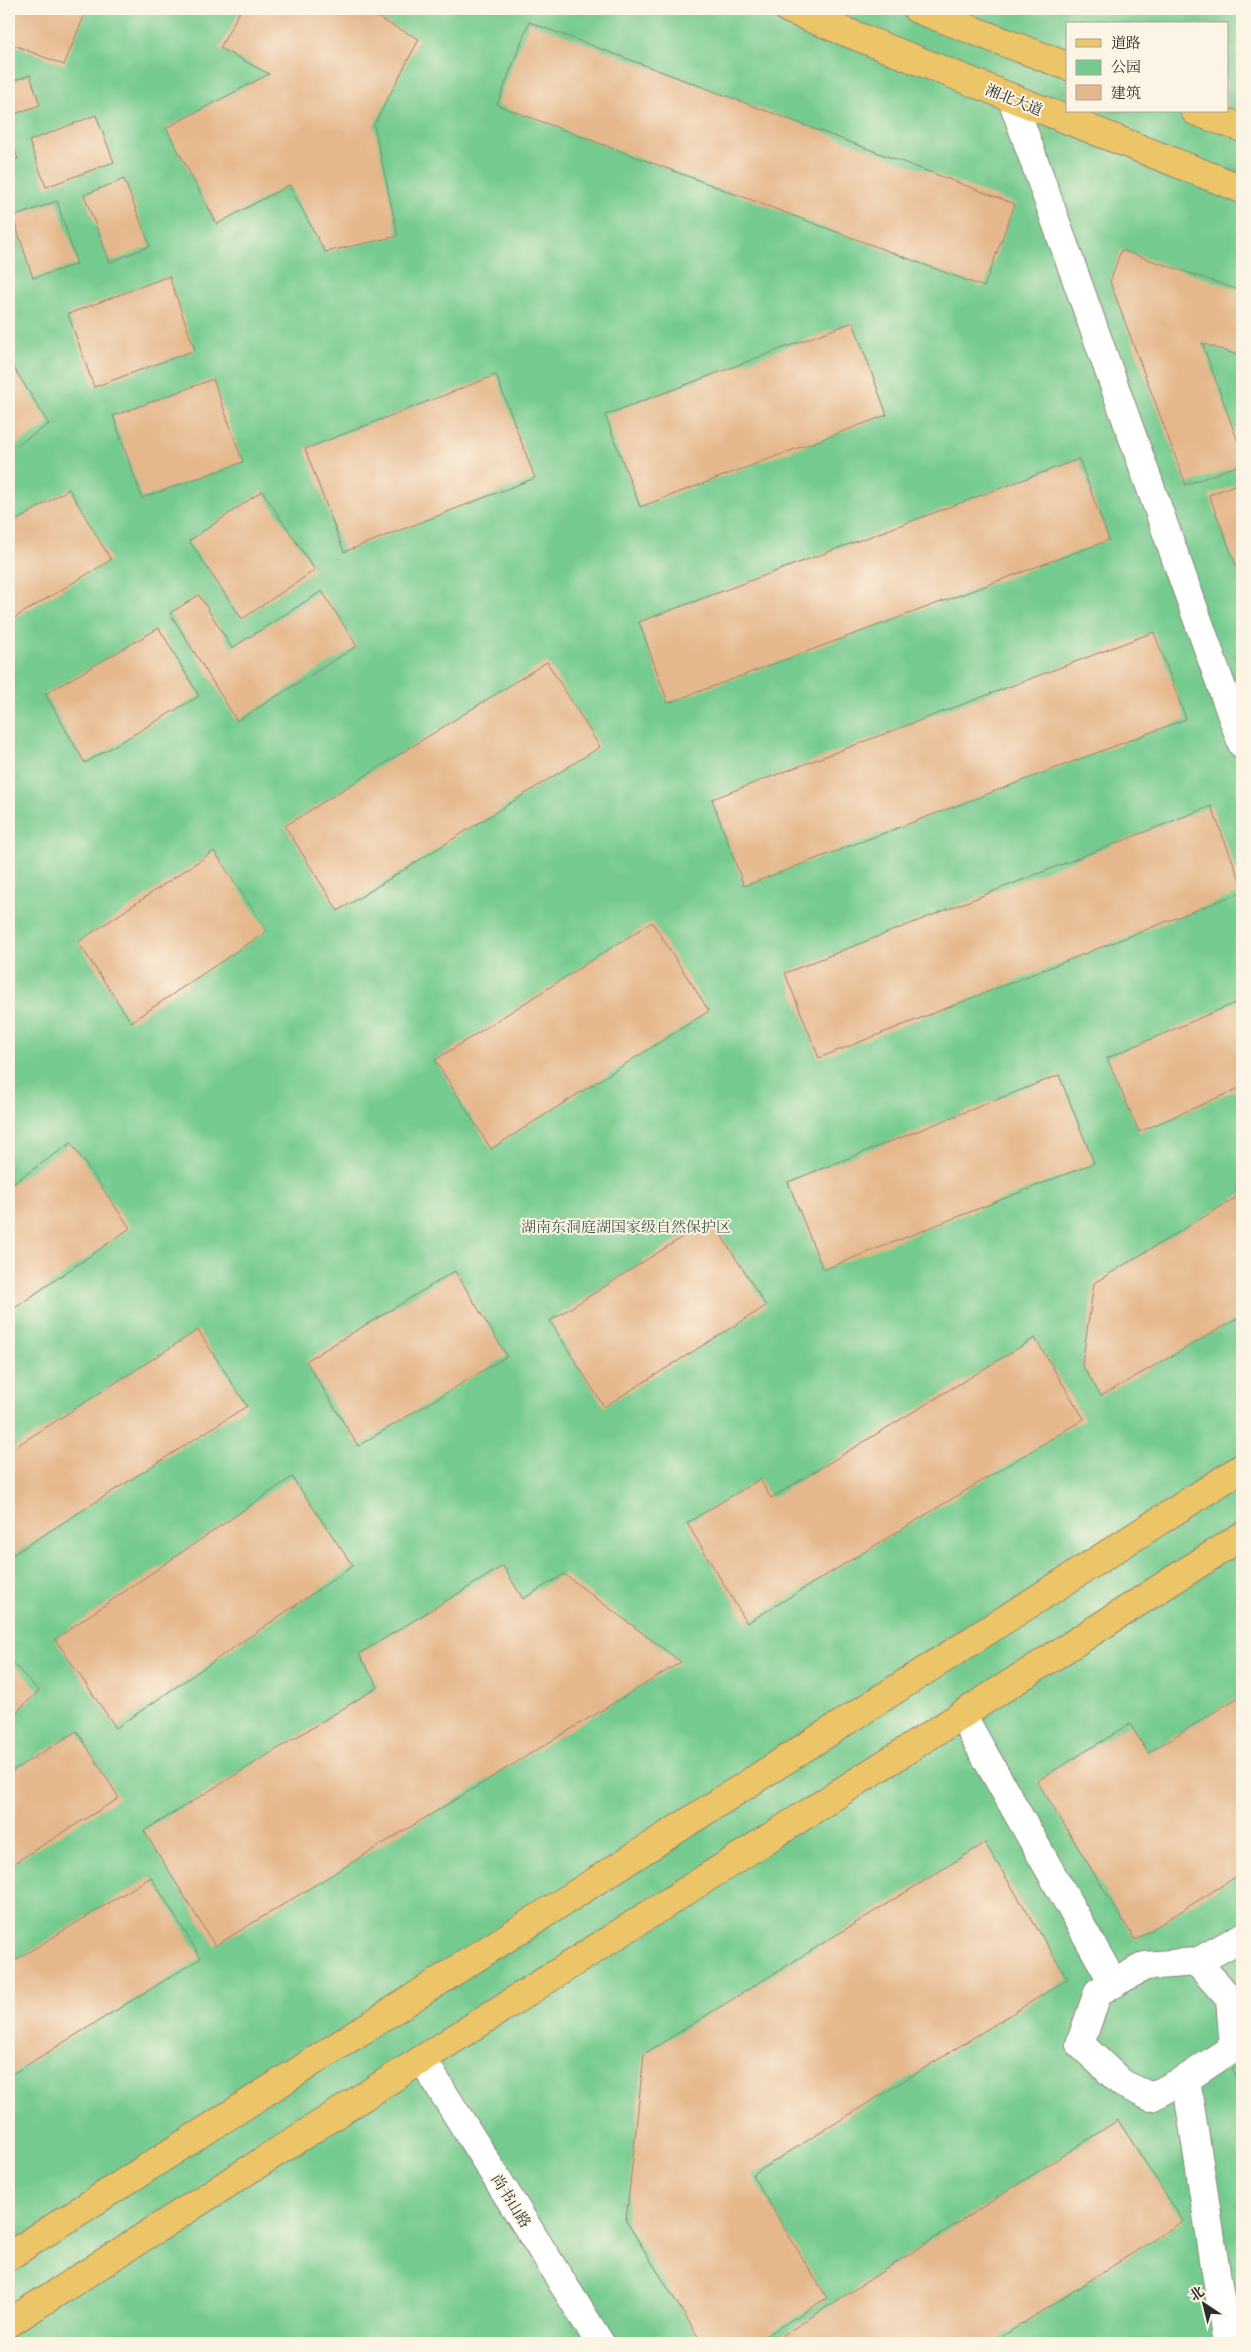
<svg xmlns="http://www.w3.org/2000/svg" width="1251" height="2352" font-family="Alegreya,'Noto Serif SC',serif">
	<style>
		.green { fill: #75cb8f; stroke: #507b5d; fill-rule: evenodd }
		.building { fill: #e5b78c }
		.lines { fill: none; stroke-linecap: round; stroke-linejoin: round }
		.minor-casing { stroke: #8e8474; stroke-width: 30 }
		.tertiary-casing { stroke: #8e8474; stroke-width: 30 }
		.primary-casing { stroke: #8e8474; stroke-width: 30 }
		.trunk-casing { stroke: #8e8474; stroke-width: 30 }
		.minor { stroke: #fff; stroke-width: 28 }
		.tertiary { stroke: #fff; stroke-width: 28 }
		.primary { stroke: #ecc569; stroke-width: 28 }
		.trunk { stroke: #ecc569; stroke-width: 28 }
		.labels { text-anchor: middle; stroke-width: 4; stroke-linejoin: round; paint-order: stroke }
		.street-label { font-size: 15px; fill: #2b2b2b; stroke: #fcf5e5 }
		.park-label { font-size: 15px; fill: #415b49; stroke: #fcf5e5 }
	</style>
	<rect width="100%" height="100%" fill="#fcf5e5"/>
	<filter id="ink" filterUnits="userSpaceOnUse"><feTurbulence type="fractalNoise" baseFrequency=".02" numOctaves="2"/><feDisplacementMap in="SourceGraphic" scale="10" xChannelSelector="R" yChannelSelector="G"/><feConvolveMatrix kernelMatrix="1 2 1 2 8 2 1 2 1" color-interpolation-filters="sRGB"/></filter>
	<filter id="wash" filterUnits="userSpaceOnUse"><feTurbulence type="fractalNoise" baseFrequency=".0096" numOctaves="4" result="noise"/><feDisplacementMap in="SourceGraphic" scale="20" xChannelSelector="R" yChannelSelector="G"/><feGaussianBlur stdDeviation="1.12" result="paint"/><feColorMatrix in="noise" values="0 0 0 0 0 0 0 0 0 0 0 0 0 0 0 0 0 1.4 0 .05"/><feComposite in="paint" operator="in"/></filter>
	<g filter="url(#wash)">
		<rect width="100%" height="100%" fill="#f0debe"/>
		<path class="green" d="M9 9H1242V2343H9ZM1067 24H1227V111H1067Z"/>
		<g id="blocks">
			<path class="building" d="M9 9H87L64 65 9 43Z
				M241 9H361L419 39 374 125 398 236 325 252 289 185 217 224 166 128 269 74 220 48Z
				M529 22 1015 204 984 287 497 105Z
				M30 75 40 105 9 116V82Z
				M96 115 114 162 46 187 29 141Z
				M9 132 18 159 9 162Z
				M124 179 150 246 110 262 84 195Z
				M57 201 77 264 33 278 13 217Z
				M1121 250 1242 291V339L1237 355 1202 343 1242 453V464L1186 485 1110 282Z
				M169 276 195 350 94 387 68 314Z
				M853 322 887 415 640 507 605 415Z
				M9 360 49 424 9 450Z
				M496 375 535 478 344 552 305 449Z
				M213 379 243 462 142 498 113 416Z
				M1079 459 1109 540 668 703 639 622Z
				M1242 482V581L1209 495Z
				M69 489 111 560 9 621V525Z
				M262 491 315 570 242 619 189 541Z
				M322 591 357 646 237 721 170 613 199 595 232 648Z
				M159 628 199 696 85 763 45 694Z
				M1154 632 1186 719 744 886 712 799Z
				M547 662 600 747 338 911 285 826Z
				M1211 806 1242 885V892L819 1058 785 973Z
				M214 851 267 931 131 1022 78 942Z
				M652 922 709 1011 491 1149 435 1060Z
				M1237 1002 1242 1013V1087L1139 1132 1107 1058Z
				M1059 1075 1094 1163 823 1270 788 1182Z
				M71 1143 130 1228 9 1312V1186Z
				M1242 1194V1316L1101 1396 1082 1365 1094 1283Z
				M711 1219 766 1306 604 1407 550 1321Z
				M455 1271 507 1356 358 1446 306 1361Z
				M198 1330 247 1406 9 1557V1451Z
				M1035 1338 1084 1419 747 1623 687 1523 760 1479 771 1498Z
				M292 1477 353 1566 116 1728 55 1639Z
				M503 1566 523 1599 564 1574 681 1662 215 1946 144 1831 378 1687 359 1654Z
				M9 1659 39 1691 9 1719Z
				M1242 1695V1873L1135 1940 1037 1781 1130 1724 1148 1753Z
				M77 1731 119 1798 9 1866V1773Z
				M985 1843 1068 1979 752 2175 827 2298 754 2343H702L626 2221 644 2054Z
				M151 1877 201 1958 9 2076V1964Z
				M1242 2064V2090L1232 2070Z
				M1118 2120 1183 2221 992 2343H771Z"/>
		</g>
	</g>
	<g filter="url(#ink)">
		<use href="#blocks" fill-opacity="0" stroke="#8e8474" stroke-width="1"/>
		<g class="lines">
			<defs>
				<path id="minor" d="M1012 99 1242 744
					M962 1715 1114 1984
					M1197 1962 1230 1999 1234 2047 1186 2079 1151 2097 1123 2084 1080 2044 1098 1992 1145 1966 1197 1962 1242 1937
					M1186 2079 1227 2343"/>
				<path id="tertiary" d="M422 2059 600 2343"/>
				<path id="primary" d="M9 2256 1242 1468
					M9 2323 1242 1536"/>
				<path id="trunk" d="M788 9 1242 189
					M917 9 1067 66
					M1195 111 1242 128"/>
			</defs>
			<use href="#minor" class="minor-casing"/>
			<use href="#tertiary" class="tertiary-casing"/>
			<use href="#primary" class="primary-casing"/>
			<use href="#trunk" class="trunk-casing"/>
			<use href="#minor" class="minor"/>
			<use href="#tertiary" class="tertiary"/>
			<use href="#primary" class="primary"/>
			<use href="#trunk" class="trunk"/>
		</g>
	</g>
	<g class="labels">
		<g class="street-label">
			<text transform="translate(1014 100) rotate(22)" y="5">湘北大道</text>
			<text transform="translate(511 2201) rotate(58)" y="5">尚书山路</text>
		</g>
		<g class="park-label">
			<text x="626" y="1232">湖南东洞庭湖国家级自然保护区</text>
		</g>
	</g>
	<rect width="1251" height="2352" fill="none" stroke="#fcf5e5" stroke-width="30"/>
	<rect x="1066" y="22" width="162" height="90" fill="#fcf5e5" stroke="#a8a49b"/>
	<rect x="1076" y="39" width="25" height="8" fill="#ecc569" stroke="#a8a49b"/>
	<text x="1111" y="48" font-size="15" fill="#2b2b2b">道路</text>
	<rect x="1076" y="60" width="25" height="15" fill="#75cb8f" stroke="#a8a49b"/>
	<text x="1111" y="72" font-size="15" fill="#2b2b2b">公园</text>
	<rect x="1076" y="85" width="25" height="15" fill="#e5b78c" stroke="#a8a49b"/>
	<text x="1111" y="98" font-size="15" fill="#2b2b2b">建筑</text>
	<g transform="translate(1204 2304) rotate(325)" stroke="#fcf5e5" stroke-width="4" paint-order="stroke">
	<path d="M0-4L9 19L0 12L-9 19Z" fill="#2b2b2b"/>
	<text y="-8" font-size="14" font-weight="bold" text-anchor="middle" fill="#2b2b2b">北</text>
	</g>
</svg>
